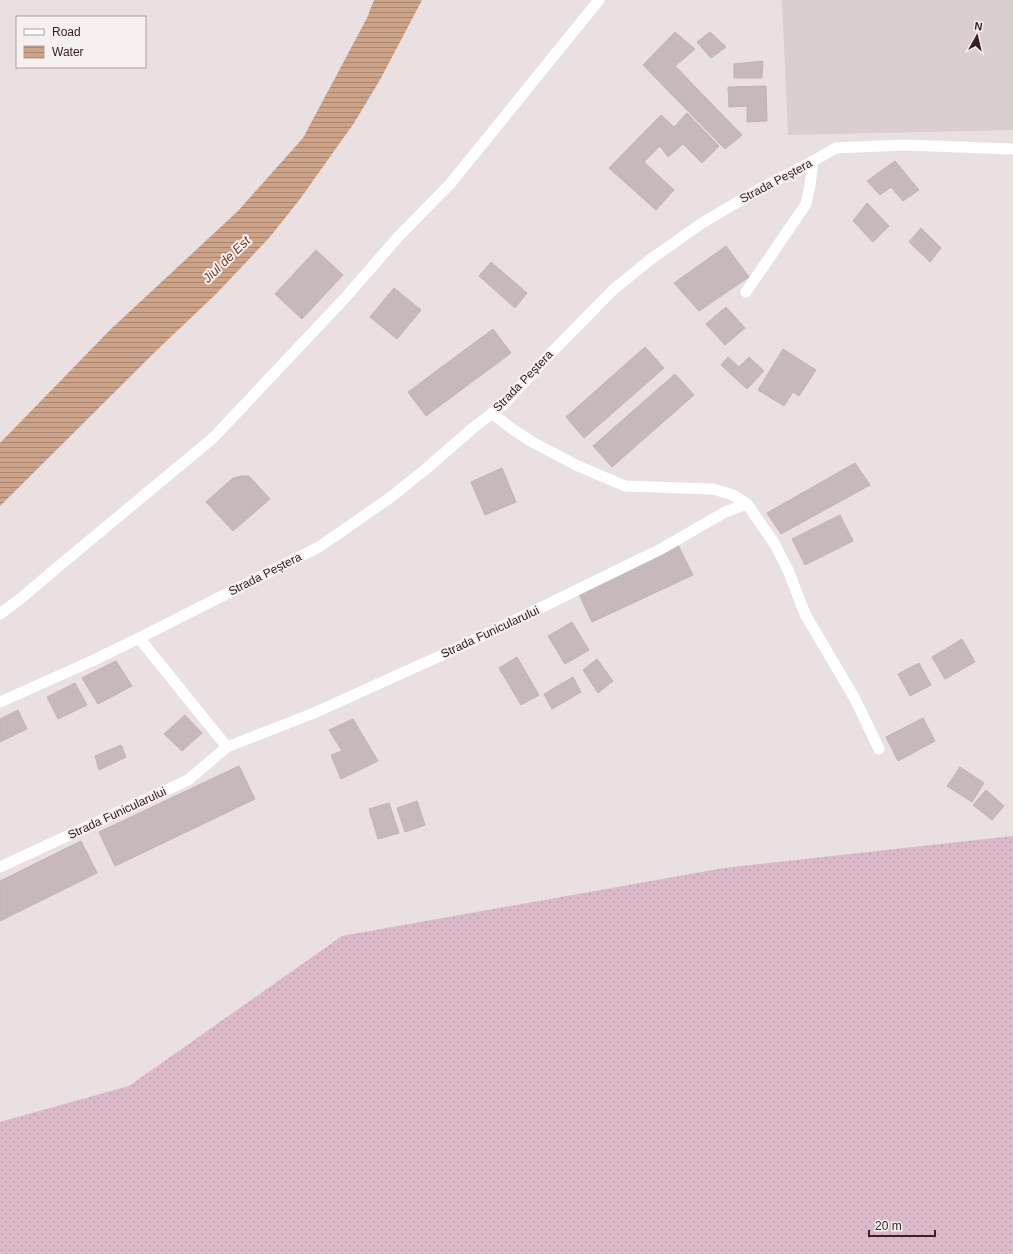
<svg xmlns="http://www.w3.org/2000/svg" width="1013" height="1254" font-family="Helvetica,sans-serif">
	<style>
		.built { fill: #daced0 }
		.grass { fill: url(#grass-dots) }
		.water { fill: url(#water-rules) }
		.building { fill: #c7b8bb; stroke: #c3b2b5 }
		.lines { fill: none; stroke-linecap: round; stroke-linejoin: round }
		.minor { stroke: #fff; stroke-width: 11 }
		.labels { text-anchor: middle; stroke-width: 4; stroke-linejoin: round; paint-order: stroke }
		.street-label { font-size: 12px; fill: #392122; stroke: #f7f0f1 }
		.water-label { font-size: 13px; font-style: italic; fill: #72411e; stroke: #f7f0f1 }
	</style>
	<defs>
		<pattern id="grass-dots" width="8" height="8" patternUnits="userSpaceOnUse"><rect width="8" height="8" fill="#dbb9c9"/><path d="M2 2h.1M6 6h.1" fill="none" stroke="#bd9fac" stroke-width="1.8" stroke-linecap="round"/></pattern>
		<pattern id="water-rules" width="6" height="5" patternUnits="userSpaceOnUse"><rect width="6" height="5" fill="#cda489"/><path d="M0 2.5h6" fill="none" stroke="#a78570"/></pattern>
	</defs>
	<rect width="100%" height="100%" fill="#eadfe1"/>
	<path class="built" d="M782 0H1013V130L788 135Z"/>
	<path class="grass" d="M1013 836V1254H0V1122L129 1086 342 936 724 868Z"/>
	<path class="water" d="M374 0H422L381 78 354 123 300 199 269 238 217 293 156 351 0 506V443L111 329 238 211 303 138 367 18Z"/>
	<path class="building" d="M675 32 695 49 675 66 742 135 725 149 643 65Z
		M710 32 726 47 711 58 697 42Z
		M763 61 762 78H734V64Z
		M766 86 767 121 747 122V106L729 107 728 87Z
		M687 113 719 146 702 163 683 144 668 157 660 146 644 162 674 190 656 210 609 168 661 115 674 127Z
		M895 161 919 190 903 201 891 187 880 195 867 181Z
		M867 203 889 226 873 242 853 221Z
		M921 228 941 248 930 262 909 242Z
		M726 246 749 277 699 311 674 283Z
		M316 250 343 275 302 319 275 294Z
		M491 262 527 293 515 308 479 276Z
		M394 288 421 310 397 339 370 317Z
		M726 307 745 328 725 345 706 324Z
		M493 329 511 353 426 416 408 392Z
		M645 347 664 368 584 438 566 417Z
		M783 349 816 370 799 396 793 392 784 406 758 390Z
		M728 357 739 367 749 357 764 371 747 389 721 365Z
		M675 374 694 395 612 467 593 446Z
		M855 463 870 485 781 534 767 513Z
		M502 468 516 502 485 515 471 482Z
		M242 476H249L270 499 233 531 206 502 233 478Z
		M840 515 853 541 805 565 792 539Z
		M678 545 693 575 592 622 578 592Z
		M572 622 589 650 565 664 548 636Z
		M962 639 975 662 945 679 932 657Z
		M517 657 539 695 521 705 499 668Z
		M597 659 613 681 598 693 583 670Z
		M116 661 132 686 98 704 82 678Z
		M919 663 931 685 910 696 898 674Z
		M573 677 581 692 552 709 544 694Z
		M75 683 87 705 58 719 47 697Z
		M18 710 27 729 0 742V719Z
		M185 715 202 733 182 751 164 734Z
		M923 718 935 741 898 761 886 737Z
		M353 719 378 761 341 779 331 755 342 751 329 730Z
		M121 745 126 757 99 770 95 756Z
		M239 766 255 799 115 866 99 832Z
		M960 767 984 783 972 802 947 786Z
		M986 790 1004 806 992 820 973 805Z
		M417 801 425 825 405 832 397 808Z
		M389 803 399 833 378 839 369 809Z
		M81 841 97 873 0 921V881Z"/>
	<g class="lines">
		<path class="minor" d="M746 292 806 204 810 185 813 161
			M492 413 512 429 534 443 578 466 625 486 713 489 733 495 747 504 774 543 788 570 805 614 855 699 879 749
			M0 614 20 599 59 566 213 438 345 298 398 237 450 184 599 0
			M139 638 227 747
			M0 702 92 661 139 638 319 547 391 497 427 468 473 428 503 405 553 351 614 289 651 259 702 223 758 190 804 166 836 148 904 145 1013 149
			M0 867 188 780 227 747 314 713 462 646 661 549 725 512 747 504"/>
	</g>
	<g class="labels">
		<g class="street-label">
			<text transform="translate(776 181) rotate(-28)" y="4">Strada Peștera</text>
			<text transform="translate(523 381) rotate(-46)" y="4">Strada Peștera</text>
			<text transform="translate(265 574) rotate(-27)" y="4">Strada Peștera</text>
			<text transform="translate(490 632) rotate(-25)" y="4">Strada Funicularului</text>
			<text transform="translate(117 813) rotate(-25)" y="4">Strada Funicularului</text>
		</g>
		<g class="water-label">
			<text transform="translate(226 259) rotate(-44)" y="5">Jiul de Est</text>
		</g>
	</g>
	<rect x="16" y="16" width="130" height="52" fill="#f7f0f1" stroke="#ab9d9e"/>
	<rect x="24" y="29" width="20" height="6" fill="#ffffff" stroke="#ab9d9e"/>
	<text x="52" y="36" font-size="12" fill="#392122">Road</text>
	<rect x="24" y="46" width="20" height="12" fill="url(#water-rules)" stroke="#ab9d9e"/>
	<text x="52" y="56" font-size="12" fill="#392122">Water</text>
	<g transform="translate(977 36) rotate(8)" stroke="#f7f0f1" stroke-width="3" paint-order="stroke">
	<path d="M0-3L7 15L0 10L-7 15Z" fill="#392122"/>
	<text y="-6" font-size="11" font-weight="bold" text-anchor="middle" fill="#392122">N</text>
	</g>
	<path d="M869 1230v6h66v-6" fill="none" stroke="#392122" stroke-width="2"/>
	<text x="875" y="1230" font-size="12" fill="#392122" stroke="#f7f0f1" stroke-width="3" paint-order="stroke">20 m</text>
</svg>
